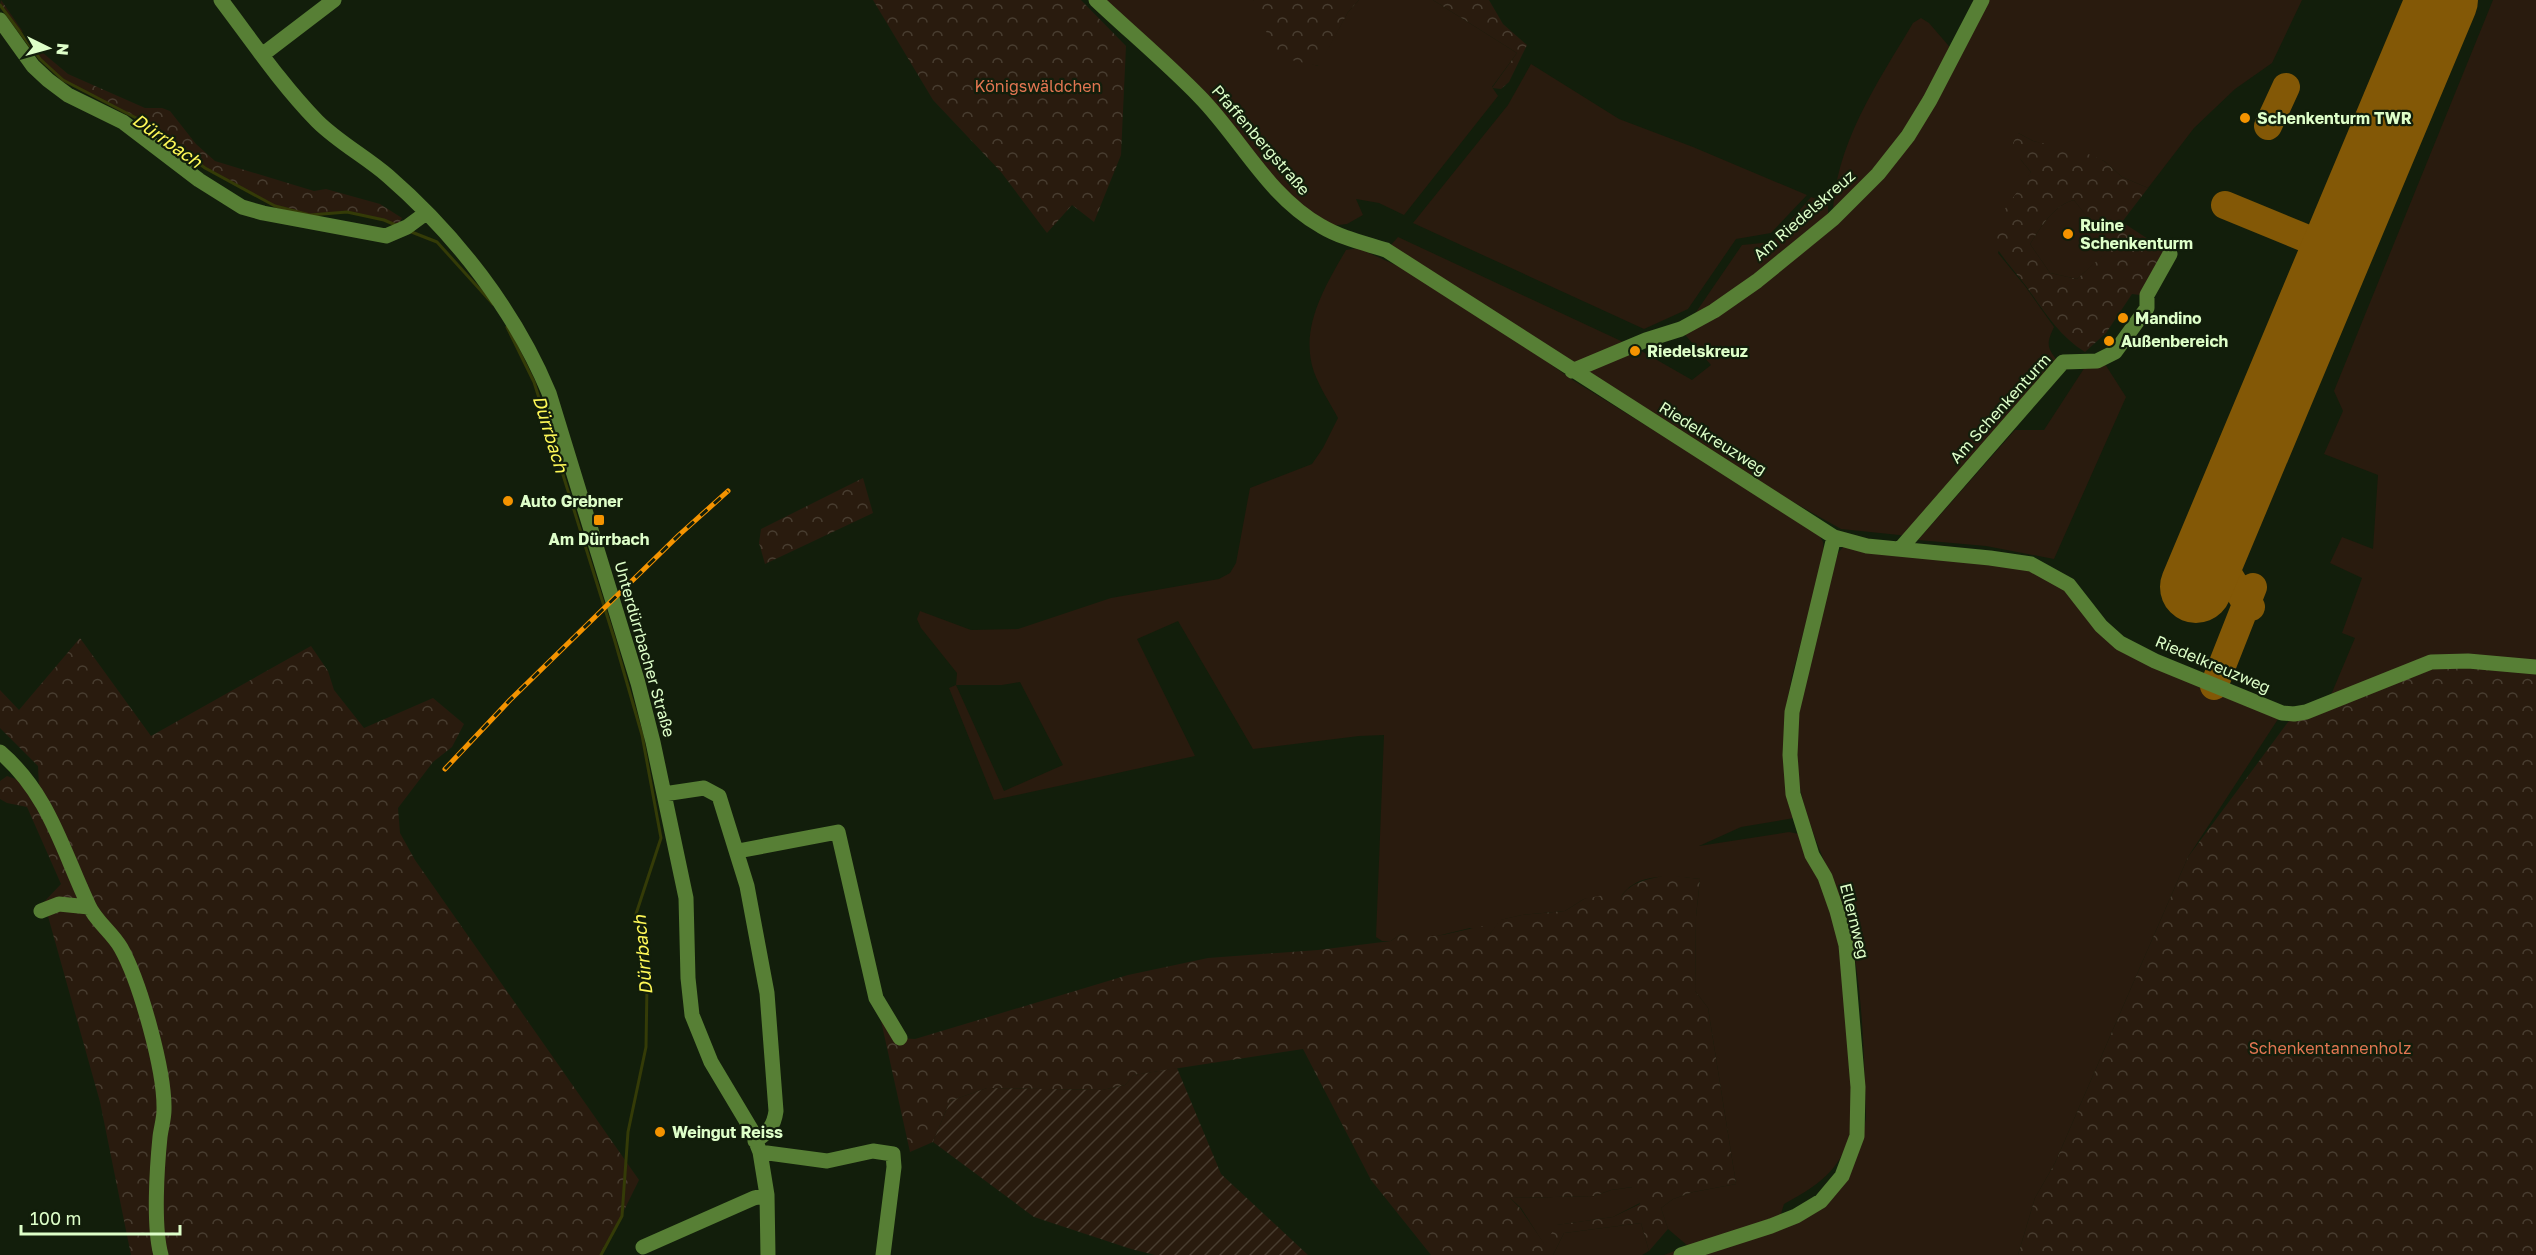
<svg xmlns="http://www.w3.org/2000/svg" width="2536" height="1255" font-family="'Golos Text',sans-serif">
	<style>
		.grass { fill: #291b0e; fill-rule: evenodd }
		.forest { fill: url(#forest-crowns); fill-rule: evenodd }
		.garden { fill: url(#garden-furrows) }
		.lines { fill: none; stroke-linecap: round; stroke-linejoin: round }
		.stream { stroke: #343b07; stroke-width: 3 }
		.taxiway { stroke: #835806; stroke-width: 28 }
		.runway { stroke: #835806; stroke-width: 72 }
		.minor { stroke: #577f35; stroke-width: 15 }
		.rail-casing { stroke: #f49300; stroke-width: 5 }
		.rail { stroke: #121e0b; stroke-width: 3; stroke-dasharray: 9; stroke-linecap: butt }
		.poi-dot { fill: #f49300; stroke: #121e0b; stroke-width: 2 }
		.labels { text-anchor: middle; stroke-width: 4.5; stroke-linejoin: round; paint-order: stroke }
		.park-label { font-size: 16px; fill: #e27652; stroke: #121e0b }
		.poi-label { font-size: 16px; font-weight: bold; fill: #deffc9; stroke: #121e0b; text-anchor: start }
		.street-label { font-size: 16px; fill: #deffc9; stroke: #121e0b }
		.water-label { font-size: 18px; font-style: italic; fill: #fff957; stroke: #121e0b }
	</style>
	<defs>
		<pattern id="forest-crowns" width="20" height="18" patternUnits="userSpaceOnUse" patternTransform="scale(1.5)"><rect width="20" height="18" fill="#291b0e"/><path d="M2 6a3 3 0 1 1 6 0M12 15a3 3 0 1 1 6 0" fill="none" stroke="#483d30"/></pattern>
		<pattern id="garden-furrows" width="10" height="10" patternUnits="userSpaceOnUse" patternTransform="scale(1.5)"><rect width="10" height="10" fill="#291b0e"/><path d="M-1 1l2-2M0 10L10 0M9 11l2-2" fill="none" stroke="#483d30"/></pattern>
	</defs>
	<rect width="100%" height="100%" fill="#121e0b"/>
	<path class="grass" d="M1096 0H1253L1312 64 1318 66 1348 12 1359 0H1433L1517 53 1492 87 1498 96 1404 215 1379 203 1356 199 1363 215 1347 224 1321 227 1295 208 1201 98Z
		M1982 0H2302L2272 63 2235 89 2194 128 2148 188 2122 177 2104 161 2033 141 2018 133 2021 160 2031 172 2024 185 1998 253 2025 286 2054 327C2047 342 2046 347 2057 360L1909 536 1841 529 1786 498 1391 245 1398 237 1636 348 1692 380 1711 365 1681 330 1692 318 1742 245 1772 242 1811 197 1828 203V213L1833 218C1833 147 1878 82 1913 23L1921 18 1929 23 1954 52Z
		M2493 0H2536V667L2328 702 2355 638 2342 633 2362 578 2330 563 2342 537 2373 549 2378 475 2324 454 2343 411 2334 391Z
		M1531 64 1619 119 1693 147 1807 195 1771 233 1736 239 1688 309 1644 329 1413 223 1508 105Z
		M2074 200 2112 248 2077 279 2050 273 2030 244C2040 228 2055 204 2074 200Z
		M1358 248 1400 267 1545 360 1571 379 1818 532 1823 542 1824 556 1792 676 1785 714 1794 818 1741 827 1699 846 1789 832 1799 834 1832 909 1841 954 1854 1118C1844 1167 1826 1181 1784 1204L1780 1217 1821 1196 1862 1139 1866 1118C1864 1058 1863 976 1846 919 1829 864 1797 812 1796 753 1796 684 1820 619 1838 553L1845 545 2038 570 2069 585 2120 643 2282 713 2188 857 2055 1163 2035 1198 2018 1255H1664L1688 1246 1668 1229 1661 1208 1673 1199 1693 1192 1736 1184 1708 1008 1695 991 1696 916 1700 879C1674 876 1637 871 1621 897L1584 899 1565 911 1522 915 1501 920 1490 934 1470 928 1429 938H1415L1401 934 1391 941H1382L1376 937 1384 735 1359 736 1253 749 1178 621 1137 639 1195 756 994 800 949 688 956 685 957 673 921 628 917 619 920 611 971 630 1018 629 1111 598 1219 579 1230 573 1236 563 1250 488 1312 464 1323 448 1338 418C1330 403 1320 388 1314 372 1299 329 1325 286 1346 250ZM1020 682 1063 765 1004 791 956 685H1002Z
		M2105 364 2126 397 2054 559 1986 546 1918 540 2015 430H2044L2085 367Z
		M1633 1187 1640 1203 1613 1217 1557 1225 1545 1246 1521 1208 1510 1198 1594 1196 1611 1190Z
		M1641 1223 1649 1251 1642 1255H1553L1564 1233Z"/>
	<path class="forest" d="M1 0 30 42 68 74 145 108H162L170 111 196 144 215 161 314 191 326 189 380 204 402 218 398 226 384 220 347 212 310 215 275 206 205 168 140 120 63 80 40 59 0 5Z
		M873 0H1081L1126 46 1121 155 1094 222 1072 205 1047 233 1001 172 933 100Z
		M1253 0H1359L1348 12 1319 66 1277 57Z
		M1433 0H1489L1503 24 1527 45 1509 82 1501 89 1492 88 1517 53Z
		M2018 133 2033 141 2086 153 2104 161 2122 177 2148 188 2122 222 2168 252 2140 295 2132 294 2106 333 2085 352C2058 335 2044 311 2026 286 2012 268 1998 253 1988 233L2031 172 2021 160 2013 143ZM2074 200 2111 248 2077 279 2050 273 2030 244C2040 228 2055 204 2074 200Z
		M863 478 873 513 765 564 759 543 761 529Z
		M80 638 151 736 311 646 328 671 334 690 364 728 433 698 464 724 452 747 433 762 398 808 400 833 415 860 639 1180 602 1255H131L100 1102 44 902 61 884 27 807 7 803 0 799V781L7 776 39 787 38 766 0 728V690L19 710Z
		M2419 665 2536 667V1255H2018L2035 1198 2055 1163 2188 857 2294 714Z
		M1667 875 1700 879 1696 916 1695 991 1708 1008 1736 1184 1693 1192 1673 1199 1661 1208 1668 1229 1649 1251 1641 1223 1564 1233 1553 1255H1431L1371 1180 1303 1049 1134 1075 1125 1085 1102 1090 987 1088 950 1101 933 1142 910 1152 876 998 900 1038 915 1039 1128 975 1208 958 1318 950 1391 941 1401 934C1430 942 1455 931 1484 926L1490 934 1500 920 1522 915 1565 911 1584 899 1608 894 1621 897C1631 881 1650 879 1667 875ZM1632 1187 1640 1204 1613 1217 1556 1225 1545 1245 1520 1208 1510 1198 1594 1196 1611 1190Z"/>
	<path class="garden" d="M1177 1068 1221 1174 1308 1255H1155L1131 1249 1034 1217 933 1142 950 1101 987 1088 1102 1090 1125 1085 1134 1075Z"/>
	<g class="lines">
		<path class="stream" d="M0 5 40 59 63 80 140 120 205 168 275 206 310 215 347 212 384 220 398 226
			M409 231 437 242 493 304
			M507 327 534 382 614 638 642 735 661 838 636 914 647 985 646 1047 628 1132 622 1216 601 1255"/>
		<path class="taxiway" d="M2268 126 2286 87
			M2225 205 2337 251
			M2214 543 2231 550
			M2230 577 2247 605 2251 607
			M2214 686 2253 587"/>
		<path class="runway" d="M2196 587 2442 0"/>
		<path class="minor" d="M221 0C252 41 281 84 317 121 338 142 366 157 388 176 456 235 515 311 549 393L638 683 653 742 686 898 688 978 692 1015 711 1062 751 1129 760 1152 767 1195 768 1255
			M1096 0C1130 32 1167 63 1200 97 1241 139 1268 196 1321 226 1341 238 1364 243 1386 250L1834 537 1867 546 1990 558 2031 564 2069 585 2101 626 2120 643 2155 661 2282 713 2294 714 2306 712 2431 662 2468 661 2536 667
			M0 20 33 66 48 80 68 95 123 122 199 180 242 207 263 213 386 236 407 227 426 213
			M262 55 334 0
			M1572 371 1646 340 1681 329 1714 311 1757 281 1833 219 1878 174 1908 136 1930 100 1982 0
			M1900 549 2063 362 2097 361 2115 352 2147 308V295L2170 254
			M0 752C49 794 62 849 88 904 95 921 112 932 121 948 140 982 165 1071 164 1110 164 1119 161 1128 160 1137 157 1167 153 1226 161 1255
			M664 794 704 788 719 796 747 886 767 993 776 1111C774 1126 768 1133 755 1141
			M738 851 838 832 876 998 900 1038
			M41 911 59 904 89 907
			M760 1152 827 1161 873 1151 893 1154 894 1167 883 1255
			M643 1247 754 1198 767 1195
			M1681 1255 1771 1226 1796 1216 1821 1201 1842 1176 1857 1136 1858 1087 1846 945 1837 911 1825 877 1812 855 1793 794 1790 755 1792 712 1834 537"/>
		<defs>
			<path id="rail" d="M445 769 510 700 679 535 728 491"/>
		</defs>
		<use href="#rail" class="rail-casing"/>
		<use href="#rail" class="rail"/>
	</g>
	<g class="poi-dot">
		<circle cx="2245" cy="118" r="6"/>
		<circle cx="2068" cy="234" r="6"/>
		<circle cx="2123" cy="318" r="6"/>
		<circle cx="2109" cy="341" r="6"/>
		<circle cx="1635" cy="351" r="6"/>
		<circle cx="508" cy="501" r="6"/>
		<rect x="593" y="514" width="12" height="12" rx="3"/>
		<circle cx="660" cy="1132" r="6"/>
	</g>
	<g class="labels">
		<g class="park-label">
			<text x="1038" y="92">Königswäldchen</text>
			<text x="2330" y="1054">Schenkentannenholz</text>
		</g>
		<g class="poi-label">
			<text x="2257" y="124">Schenkenturm TWR</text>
			<text x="2080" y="231">Ruine<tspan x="2080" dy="18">Schenkenturm</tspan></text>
			<text x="2135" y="324">Mandino</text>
			<text x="2121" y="347">Außenbereich</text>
			<text x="1647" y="357">Riedelskreuz</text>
			<text x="520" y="507">Auto Grebner</text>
			<text x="599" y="545" text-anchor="middle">Am Dürrbach</text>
			<text x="672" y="1138">Weingut Reiss</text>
		</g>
		<g class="street-label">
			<text transform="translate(1261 140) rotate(49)" y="6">Pfaffenbergstraße</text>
			<text transform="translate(1804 215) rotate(-41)" y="6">Am Riedelskreuz</text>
			<text transform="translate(2000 408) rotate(-48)" y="6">Am Schenkenturm</text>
			<text transform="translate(1713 438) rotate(32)" y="6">Riedelkreuzweg</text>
			<text transform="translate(645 649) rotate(74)" y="6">Unterdürrbacher Straße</text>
			<text transform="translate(2213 664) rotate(23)" y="6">Riedelkreuzweg</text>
			<text transform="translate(1855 921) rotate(76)" y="6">Ellernweg</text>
		</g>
		<g class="water-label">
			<text transform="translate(167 141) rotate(35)" y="6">Dürrbach</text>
			<text transform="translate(550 434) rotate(73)" y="6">Dürrbach</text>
			<text transform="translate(643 955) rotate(-95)" y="6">Dürrbach</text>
		</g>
	</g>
	<g transform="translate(48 48) rotate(95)" stroke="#121e0b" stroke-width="4.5" paint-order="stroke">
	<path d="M0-4.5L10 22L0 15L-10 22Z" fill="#deffc9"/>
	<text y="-9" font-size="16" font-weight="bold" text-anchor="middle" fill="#deffc9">N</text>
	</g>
	<path d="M21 1225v9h159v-9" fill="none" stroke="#deffc9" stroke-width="3"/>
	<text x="30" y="1225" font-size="18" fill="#deffc9" stroke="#121e0b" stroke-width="4.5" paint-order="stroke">100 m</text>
</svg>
